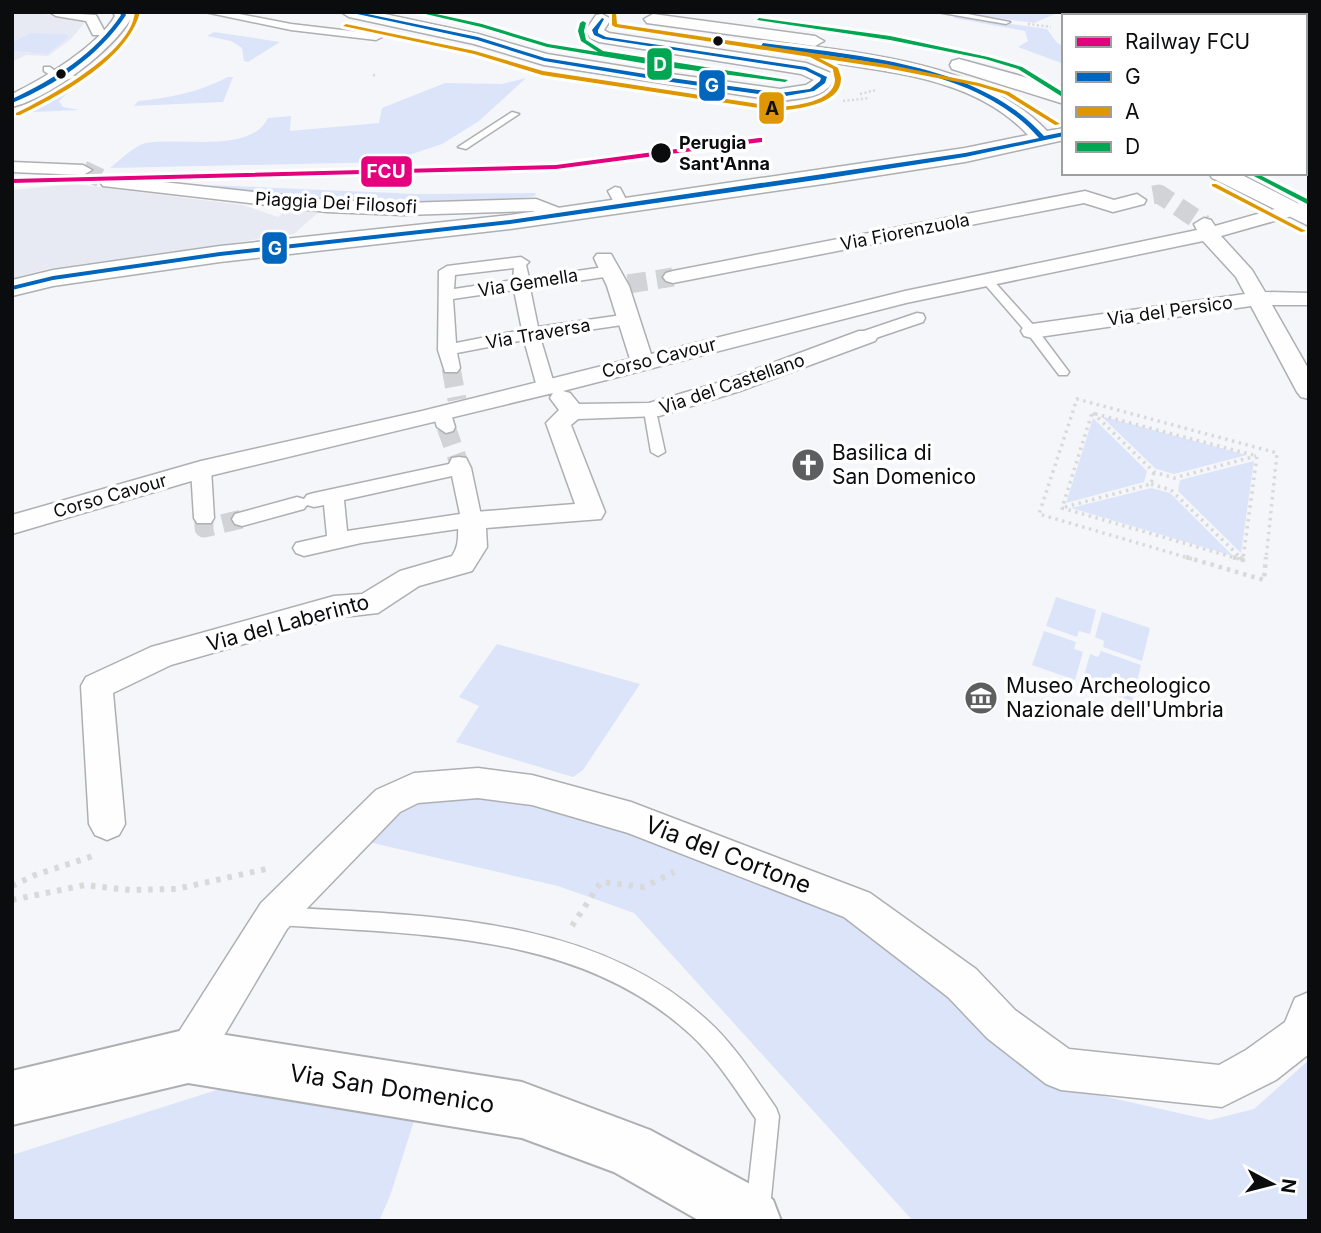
<svg xmlns="http://www.w3.org/2000/svg" width="1321" height="1233" font-family="Inter,sans-serif">
	<style>
		.built { fill: #e8eaf3 }
		.green { fill: #dce4fa }
		.lines { fill: none; stroke-linecap: round; stroke-linejoin: round }
		.pedestrian-tunnel-far1 { stroke: #d2d3d6; stroke-width: 11; stroke-dasharray: 11 6; stroke-linecap: butt }
		.pedestrian-tunnel { stroke: #d2d3d6; stroke-width: 19; stroke-dasharray: 19 10; stroke-linecap: butt }
		.minor-tunnel { stroke: #d2d3d6; stroke-width: 19; stroke-dasharray: 19 10; stroke-linecap: butt }
		.service-casing { stroke: #aeafb2; stroke-width: 3 }
		.pedestrian-casing { stroke: #aeafb2; stroke-width: 3 }
		.minor-casing { stroke: #aeafb2; stroke-width: 3 }
		.tertiary-casing { stroke: #aeafb2; stroke-width: 3 }
		.secondary-casing { stroke: #aeafb2; stroke-width: 4 }
		.path-far3 { stroke: #d9d9da; stroke-width: 2.5; stroke-dasharray: 2 2.5; stroke-linecap: butt }
		.path-far2 { stroke: #d9d9da; stroke-width: 3.5; stroke-dasharray: 2.5 4.5; stroke-linecap: butt }
		.path-far1 { stroke: #d9d9da; stroke-width: 4.5; stroke-dasharray: 3.5 5; stroke-linecap: butt }
		.path { stroke: #d9d9da; stroke-width: 6; stroke-dasharray: 4.5 7; stroke-linecap: butt }
		.service { fill: #fefefe; fill-rule: evenodd }
		.pedestrian { fill: #fefefe; fill-rule: evenodd }
		.minor { fill: #fefefe; fill-rule: evenodd }
		.tertiary { fill: #fefefe; fill-rule: evenodd }
		.secondary { fill: #fefefe; fill-rule: evenodd }
		.bus-1-casing { stroke: #fff; stroke-width: 6 }
		.bus-2-casing { stroke: #fff; stroke-width: 6 }
		.bus-3-casing { stroke: #fff; stroke-width: 6 }
		.bus-1 { fill: #0065bd; fill-rule: evenodd }
		.bus-2 { fill: #df9701; fill-rule: evenodd }
		.bus-3 { fill: #00a651; fill-rule: evenodd }
		.rail-1-casing { stroke: #fff; stroke-width: 6 }
		.rail-1 { fill: #e5007d; fill-rule: evenodd }
		.bus-dot { fill: #0b0c0e; stroke: #fff; stroke-width: 2.5 }
		.labels { text-anchor: middle; stroke-width: 7; stroke-linejoin: round; paint-order: stroke }
		.far-stop-label { font-size: 18px; font-weight: bold; fill: #0b0c0e; stroke: #fff; text-anchor: start }
		.far-street-label { font-size: 18px; fill: #0b0c0e; stroke: #fff }
		.poi-label { font-size: 21px; fill: #0b0c0e; stroke: #fff; text-anchor: start }
		.street-label { font-size: 21px; fill: #0b0c0e; stroke: #fff }
		.near-street-label { font-size: 24px; fill: #0b0c0e; stroke: #fff }
		.line-badge { stroke: #fff; stroke-width: 2.5 }
		.badge-label { font-size: 19px; text-anchor: middle; font-weight: bold; fill: #fff }
		.pale-badge-label { font-size: 19px; text-anchor: middle; font-weight: bold; fill: #111 }
	</style>
	<rect width="100%" height="100%" fill="#f5f6f9"/>
	<path class="built" d="M12 12H28L87 20 71 39 48 56 26 55 12 62V51L47 54 30 33 12 42Z
		M74 184 243 205 278 217 287 209 320 211 294 234 47 269 12 278V190Z"/>
	<path class="green" d="M954 12H1060L1034 23Z
		M955 16 1047 29 1057 43 1064 46V64L1018 47 1028 41 1025 31 954 18Z
		M214 32 280 42 248 62 244 61 242 48 231 41 207 36Z
		M30 33 65 34 69 37 47 54 12 51V42Z
		M228 77H233L223 102 134 106 138 101C170 98 199 92 228 77Z
		M526 78 479 121 442 144 388 162 110 168C120 160 134 146 146 143 180 137 251 154 268 118L291 116 290 131 379 123 382 108 445 83 502 84Z
		M67 83 77 84 59 101 63 107 79 110 12 113 38 103Z
		M208 185 417 194 536 193 535 196C439 211 304 204 208 185Z
		M1101 416 1247 455 1174 474 1156 469Z
		M1093 418 1147 471 1144 482 1066 503Z
		M1254 461 1241 553 1178 491 1180 480Z
		M1151 488 1170 493 1233 556 1071 508Z
		M1056 597 1096 610 1090 634 1079 631 1077 637 1046 626Z
		M1102 612 1150 628 1142 661 1103 647 1104 641 1095 637Z
		M1044 631 1076 642 1074 649 1083 652 1075 680 1032 665Z
		M497 644 640 684 583 770 573 777 456 742 479 706 459 697Z
		M1101 651 1141 665 1132 701 1082 683 1090 654 1098 657Z
		M452 797 532 804 626 831 850 915 1058 1086 1210 1120 1254 1109 1309 1060V1221H913L634 913 558 886 364 841 413 802Z
		M280 1070 423 1093 390 1196 379 1221H12V1155Z"/>
	<g class="lines">
		<path class="pedestrian-tunnel-far1" d="M1294 12 1297 16"/>
		<path class="pedestrian-tunnel" d="M451 368 457 400
			M446 427 459 463
			M204 518V528L242 519"/>
		<path class="minor-tunnel" d="M83 170 109 182
			M1153 195 1159 194 1204 224
			M628 284 673 277"/>
		<defs>
			<path id="service" d="M937 12H957L1010 22 1006 24Z
				M44 67H50L59 74 77 76C66 83 54 78 44 71Z
				M1305 73H1309V78H1305Z
				M512 112 519 114 466 149 458 147Z
				M982 277H990L1036 328 1069 372 1067 375H1059L1028 334 982 281Z
				M650 407 656 411 665 452 658 456 651 452 644 411Z
				M279 907C426 916 592 915 707 1020 735 1045 755 1078 776 1108L779 1116 770 1208 766 1216 758 1220 750 1216 746 1208 756 1119C736 1090 717 1059 691 1035 580 932 421 935 279 925L272 923 269 916 272 909Z"/>
			<path id="pedestrian" d="M205 12H229L291 24 376 34 382 37 376 40 291 30Z
				M1305 102H1309V110H1305Z
				M615 187 620 188 630 207 628 210 623 211 618 210 608 191Z
				M1309 198V208L1292 214 1285 210Z
				M521 257 529 262 526 265 529 278 611 266 619 271 611 276 530 288 538 327 629 314 637 319 629 324 540 337 555 387 552 391 546 392 537 387 524 340 457 353 460 368 457 372H445L438 350 439 271 447 266ZM514 268 513 280 454 289 455 275ZM514 290 522 330 456 343 453 299Z
				M917 313 923 314 925 318 923 322 867 341 858 336 861 332Z
				M442 408 451 414 455 427 453 431 446 433 437 427 433 414Z
				M459 457 466 458 471 468 482 520 479 525 472 527 361 543 304 556 296 553 293 548 296 543 327 536 324 505 314 507 307 505 304 509 242 526 235 524 232 519 235 514 297 497 304 499 307 495 314 493 449 464 452 458ZM452 476 460 514 347 531 344 500Z
				M201 463 208 464 211 469 214 518 211 523H197L194 518 191 469 194 464Z"/>
			<path id="minor" d="M49 12 96 15 105 32 103 35H93L86 21 56 16Z
				M1305 37 1309 38V46L1305 45Z
				M1305 61H1309V71H1305Z
				M12 162 83 165 92 170 83 175 12 172Z
				M109 176 327 200 403 203 536 199 567 211 570 215 560 221 533 211 403 215 327 212 103 186 100 182Z
				M1085 191 1114 200 1137 194 1146 200 1144 204 1113 212 1084 203 673 283 666 281 663 277 666 273 673 271Z
				M1292 204 1299 206 1302 210 1299 214 1221 236 1252 270 1265 292 1309 293V305H1272L1309 370V399L1301 397 1297 392 1251 306 1032 338 1024 336 1021 331 1024 326 1032 324 1245 294 1236 277 1203 241 906 303 563 391 570 393 579 404 649 403 724 381 859 331H875L878 336 875 341 740 391 659 416 578 419 571 425 605 512 601 519 486 528 487 547 472 571 419 586 378 613 334 618 171 665 113 693 125 824 119 835 107 840 95 835 89 824 81 686 86 677 151 647 334 596 362 594 400 571 452 556C463 540 454 528 462 513L575 504 546 423 559 410 550 398 553 393 205 477 12 534V515L201 461 422 411 630 359 607 286 594 258 597 254H611L629 286 651 354 905 291 1197 230 1194 224 1204 218 1211 220 1215 226Z
				M478 768 532 775 631 802 870 893 976 969 1015 1010 1069 1049 1219 1065 1246 1050 1285 1022 1295 998 1309 992V1054L1276 1080 1222 1107 1061 1090 1046 1084 987 1038 948 997 844 917 628 833 532 805 478 798 418 803 400 812 287 929 203 1071 188 1077 173 1071 167 1056 173 1041 261 903 376 790 414 773Z"/>
			<path id="tertiary" d="M113 12H131L133 15C115 49 50 98 12 107V94C43 79 98 46 115 16Z
				M341 12H375L478 34 547 54 664 73 780 89 806 85 814 80 801 74 599 42 590 38 586 30 596 15 602 14 611 19 604 30 609 33 806 63 831 73 834 77C829 99 798 98 780 101L544 65 474 44 349 17Z
				M1065 12H1082L1081 16 1064 17Z
				M1147 12H1164L1163 16H1145Z
				M1244 12H1277L1279 16H1246Z
				M653 14 815 36 824 41 815 46 647 23 644 19Z
				M1305 16H1309V26H1305Z
				M789 43C875 55 984 65 1047 131L1064 128V140L965 162 823 184 510 229 220 262 53 286 12 296V280L53 270 220 246 510 215 965 148 1028 135C966 68 864 73 783 53L780 49 783 45Z
				M959 59 1021 76 1064 91V104L952 69 950 65 952 61Z
				M1209 173H1238L1309 209V226L1212 178Z"/>
			<path id="secondary" d="M188 1029 522 1082 650 1130 761 1190 773 1200 781 1221H700L614 1172 522 1138 188 1083 12 1125V1071Z"/>
		</defs>
		<use href="#service" class="service-casing"/>
		<use href="#pedestrian" class="pedestrian-casing"/>
		<use href="#minor" class="minor-casing"/>
		<use href="#tertiary" class="tertiary-casing"/>
		<use href="#secondary" class="secondary-casing"/>
		<path class="path-far3" d="M1184 12 1226 15
			M1028 24 1051 27
			M373 75 377 76
			M860 94 876 90
			M843 101 870 98
			M1305 166 1309 168"/>
		<path class="path-far2" d="M1093 413 1154 472 1174 478 1256 456
			M1151 484 1171 490 1242 559
			M1065 507 1151 484 1154 472
			M1192 559 1039 514 1077 399 1277 453 1266 559
			M1239 559 1062 508 1092 413 1257 456 1243 559"/>
		<path class="path-far1" d="M1186 557 1264 580 1266 557
			M1233 557 1243 560V557
			M1240 557 1243 560"/>
		<path class="path" d="M12 886 35 875 93 856
			M12 900 85 885 130 890 176 889 266 869
			M572 926 601 882 644 887 674 872"/>
		<use href="#service" class="service"/>
		<use href="#pedestrian" class="pedestrian"/>
		<use href="#minor" class="minor"/>
		<use href="#tertiary" class="tertiary"/>
		<use href="#secondary" class="secondary"/>
		<defs>
			<path id="bus-1" d="M119 12H124L126 15C100 55 56 85 12 103V99C54 79 95 54 121 15Z
				M348 12H358L478 37 545 58 664 77 780 93 810 89 820 81 821 78 805 70 603 39 594 35 592 30 602 18 604 19 598 30V33L606 37 806 67 827 77 825 83 814 91 780 97 664 81 544 61 477 40Z
				M763 43C853 55 980 63 1044 136L1064 132V136L965 157 823 179 510 224 220 256 53 280 12 290V286L53 276 220 252 510 220 965 153 1039 138C975 64 850 61 761 46Z"/>
			<path id="bus-2" d="M135 12H140C128 59 61 95 20 115H16V113C51 96 111 63 130 28 133 23 134 17 135 12Z
				M612 12H616L617 24 886 64 979 83 1009 92 1060 124 1055 125 1005 94 978 86 886 68 819 58 838 68C839 72 841 75 841 79 841 105 796 109 778 111L542 75 474 54 343 26 346 24 475 51 543 71 778 107C794 106 834 102 835 80 835 78 833 71 833 69L810 57 615 27 612 25Z
				M1212 184H1216L1306 231 1301 232 1212 186Z"/>
			<path id="bus-3" d="M417 12H427L482 24 548 44 598 52 581 41 578 31 580 23 583 21 586 23 584 31 586 40 603 51 788 80 785 82 666 67 547 47 481 27Z
				M759 18 890 36 988 57 1022 67 1064 93V98L1018 69 985 59 890 40 757 20Z
				M1248 173H1256L1309 200V205Z"/>
		</defs>
		<use href="#bus-1" class="bus-1-casing"/>
		<use href="#bus-2" class="bus-2-casing"/>
		<use href="#bus-3" class="bus-3-casing"/>
		<use href="#bus-1" class="bus-1"/>
		<use href="#bus-2" class="bus-2"/>
		<use href="#bus-3" class="bus-3"/>
		<defs>
			<path id="rail-1" d="M759 138H762V142L556 169 12 183V179L556 165Z"/>
		</defs>
		<use href="#rail-1" class="rail-1-casing"/>
		<use href="#rail-1" class="rail-1"/>
	</g>
	<defs>
		<symbol id="church-disc" viewBox="-11 -11 22 22"><circle r="9.5" fill="#5d5e60" stroke="#fff"/><path d="M-1.2-6h2.4v3.5h3.3v2.4h-3.3V6h-2.4V-.1h-3.3v-2.4h3.3Z" fill="#fff"/></symbol>
		<symbol id="museum-disc" viewBox="-11 -11 22 22"><circle r="9.5" fill="#5d5e60" stroke="#fff"/><path d="M0-6L6-3V-2H-6V-3ZM-5-1h2V3h-2ZM-1-1h2V3h-2ZM3-1h2V3H3ZM-6 4H6V6H-6Z" fill="#fff"/></symbol>
	</defs>
	<g fill-rule="evenodd">
		<use href="#church-disc" x="789" y="446" width="38" height="38"/>
		<use href="#museum-disc" x="962" y="679" width="38" height="38"/>
	</g>
	<g class="bus-dot">
		<circle cx="718" cy="41" r="6"/>
		<circle cx="61" cy="74" r="6"/>
		<circle cx="661" cy="153" r="11"/>
	</g>
	<g class="labels">
		<g class="far-stop-label">
			<text x="679" y="149">Perugia<tspan x="679" dy="21">Sant'Anna</tspan></text>
		</g>
		<g class="far-street-label">
			<text transform="translate(336 203) rotate(3)" y="6">Piaggia Dei Filosofi</text>
			<text transform="translate(905 232) rotate(-11)" y="6">Via Fiorenzuola</text>
			<text transform="translate(528 283) rotate(-9)" y="6">Via Gemella</text>
			<text transform="translate(1170 311) rotate(-8)" y="6">Via del Persico</text>
			<text transform="translate(538 334) rotate(-10)" y="6">Via Traversa</text>
			<text transform="translate(659 358) rotate(-14)" y="6">Corso Cavour</text>
			<text transform="translate(732 384) rotate(-19)" y="6">Via del Castellano</text>
			<text transform="translate(110 496) rotate(-16)" y="6">Corso Cavour</text>
		</g>
		<g class="poi-label">
			<text x="832" y="460">Basilica di<tspan x="832" dy="24">San Domenico</tspan></text>
			<text x="1006" y="693">Museo Archeologico<tspan x="1006" dy="24">Nazionale dell'Umbria</tspan></text>
		</g>
		<g class="street-label">
			<text transform="translate(288 623) rotate(-15)" y="7">Via del Laberinto</text>
		</g>
		<g class="near-street-label">
			<text transform="translate(728 855) rotate(21)" y="8">Via del Cortone</text>
			<text transform="translate(392 1089) rotate(9)" y="8">Via San Domenico</text>
		</g>
	</g>
	<g class="line-badge">
		<rect x="646" y="47" width="27" height="34" rx="7" fill="#00a651"/>
		<rect x="698" y="69" width="28" height="33" rx="7" fill="#0065bd"/>
		<rect x="758" y="91" width="27" height="34" rx="7" fill="#df9701"/>
		<rect x="360" y="155" width="53" height="33" rx="7" fill="#e5007d"/>
		<rect x="261" y="231" width="27" height="34" rx="7" fill="#0065bd"/>
	</g>
	<g class="badge-label">
		<text x="660" y="71">D</text>
		<text x="712" y="92">G</text>
		<text x="386" y="178">FCU</text>
		<text x="275" y="255">G</text>
	</g>
	<g class="pale-badge-label">
		<text x="772" y="115">A</text>
	</g>
	<rect width="1321" height="1233" fill="none" stroke="#0b0c0e" stroke-width="28"/>
	<rect x="1062" y="14" width="245" height="161" fill="#ffffff" stroke="#9d9e9f" stroke-width="2"/>
	<rect x="1076" y="37" width="35" height="10" fill="#e5007d" stroke="#9d9e9f" stroke-width="2"/>
	<text x="1125" y="49" font-size="21" fill="#0b0c0e">Railway FCU</text>
	<rect x="1076" y="72" width="35" height="10" fill="#0065bd" stroke="#9d9e9f" stroke-width="2"/>
	<text x="1125" y="84" font-size="21" fill="#0b0c0e">G</text>
	<rect x="1076" y="107" width="35" height="10" fill="#df9701" stroke="#9d9e9f" stroke-width="2"/>
	<text x="1125" y="119" font-size="21" fill="#0b0c0e">A</text>
	<rect x="1076" y="142" width="35" height="10" fill="#00a651" stroke="#9d9e9f" stroke-width="2"/>
	<text x="1125" y="154" font-size="21" fill="#0b0c0e">D</text>
	<g transform="translate(1272 1184) rotate(97)" stroke="#ffffff" stroke-width="5" paint-order="stroke">
	<path d="M0-5L12 26L0 18L-12 26Z" fill="#0b0c0e"/>
	<text y="-10" font-size="19" font-weight="bold" text-anchor="middle" fill="#0b0c0e">N</text>
	</g>
</svg>
